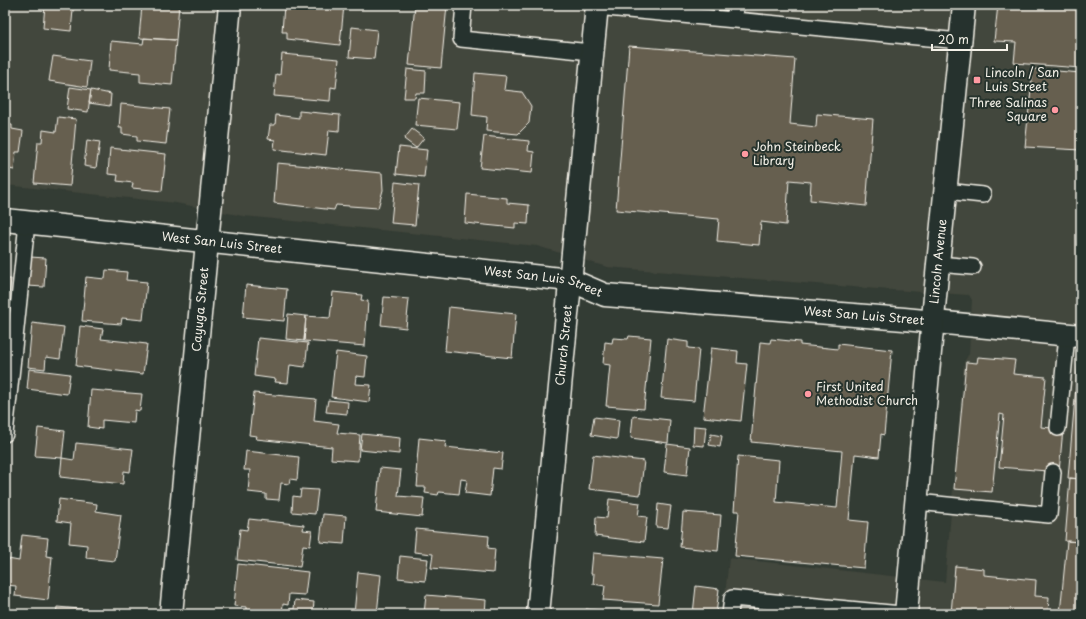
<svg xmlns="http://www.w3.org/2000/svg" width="1086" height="619" font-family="'Playpen Sans',sans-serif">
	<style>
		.built { fill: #42463c }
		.building { fill: #665e4f; stroke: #f4f1e8 }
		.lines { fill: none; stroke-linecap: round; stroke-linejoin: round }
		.lane-casing { stroke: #f4f1e8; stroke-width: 18 }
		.street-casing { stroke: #f4f1e8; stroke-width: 25 }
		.lane { stroke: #26332d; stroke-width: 15 }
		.street { stroke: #26332d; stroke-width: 22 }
		.poi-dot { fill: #ff9aa2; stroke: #26332d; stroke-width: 1.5 }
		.labels { text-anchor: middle; stroke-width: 4; stroke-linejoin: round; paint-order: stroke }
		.poi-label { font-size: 12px; fill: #f4f1e8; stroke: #26332d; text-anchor: start }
		.street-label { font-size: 12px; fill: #f4f1e8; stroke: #26332d }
	</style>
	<rect width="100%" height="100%" fill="#333c34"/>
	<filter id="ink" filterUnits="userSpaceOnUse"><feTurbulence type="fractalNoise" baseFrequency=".025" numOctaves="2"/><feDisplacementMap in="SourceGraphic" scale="8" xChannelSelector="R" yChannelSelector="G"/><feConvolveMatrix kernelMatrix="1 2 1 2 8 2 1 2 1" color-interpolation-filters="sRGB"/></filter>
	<g filter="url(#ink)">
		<path class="built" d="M5 5H1081V614H723L729 558 945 582 964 362 969 354 972 300 969 295 877 289 607 267 537 246 243 216 176 203 5 185Z"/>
		<path class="building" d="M45 5H79L73 10 71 31 43 28Z
			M142 5H179L176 40 139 38Z
			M284 5H344L340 45 287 39V32H282Z
			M415 5H447L441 68 409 65Z
			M998 5H1081V68L1014 63 1016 42 994 41Z
			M352 27 377 30 374 59 349 57Z
			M144 38 176 40 172 85 140 82V73L109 70 111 41 143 44Z
			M629 46 795 59 790 124 816 127 817 114 873 119 866 206 810 200 811 182 789 180 786 225 761 222 759 245 717 241 719 219 616 210Z
			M282 54 339 59 336 88 331 87 330 101 274 96 276 74 280 75Z
			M53 56 90 61 87 87 49 81Z
			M407 69 426 71 425 93H416L415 98H404Z
			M1033 69 1081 73V150L1025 147Z
			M475 73 506 76 504 90 522 92 531 106 529 123 518 134 486 131 487 117 472 115Z
			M70 87 91 90 88 112 67 109Z
			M91 90 111 94 110 106 89 103Z
			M418 98 460 102 457 129 415 125Z
			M121 104 170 109 166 144 137 141V136L122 134V128H119Z
			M299 111 340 115 339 131 329 130 326 155 274 149 275 140 268 139 270 125H275L276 115 299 118Z
			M58 117 76 119 70 186 34 183 38 142H42L43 130 56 132Z
			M5 124 12 125V129L23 131 20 152H16L14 170 5 168Z
			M412 129 424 138 416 148 404 139Z
			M484 136 529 141 528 151 534 152 532 173 480 168Z
			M87 140 100 142 96 168 84 166Z
			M399 147 427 150 424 177 396 174Z
			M110 148 166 154 162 191 132 188 133 183 117 181 118 175 108 174Z
			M277 163 382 173 383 190 378 208 336 205 334 210 274 203Z
			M395 182 419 185 415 225 391 223Z
			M467 194 507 198V203L529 205 528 224 515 223V228L465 223Z
			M30 257 46 258 44 287 27 286Z
			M106 270 127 272 126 280 147 282 143 320 122 318 121 324 82 321 86 277 105 279Z
			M5 279H11L7 311H5Z
			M246 285 287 289 284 321 243 317Z
			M333 292 362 295 361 300 368 301 365 346 304 341 306 316 330 318Z
			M384 297 409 299 406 328 381 325Z
			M449 307 516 314 512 358 445 351Z
			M288 314 306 316 304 341 286 339Z
			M32 323 64 327 60 359 46 357 45 369 28 367Z
			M80 326 103 329 101 339 147 344 143 374 76 366Z
			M629 336 651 338 644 409 606 406 610 365 603 364 605 342 612 343 613 338 628 339Z
			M258 338 308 343 305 367 290 365 288 383 275 382 276 379 254 376Z
			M667 339 688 342V348L699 349 694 401 661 398Z
			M771 339 800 342V345L838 349V344L892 350 884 435 881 434 879 457 855 454 849 520 868 522 864 568 735 556 739 511H734L738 456 779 460 776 502 837 508 842 451 751 442 760 342 770 343Z
			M711 348 738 351 737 363 747 364 741 421 703 417Z
			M336 352 367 356 365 377 356 376 355 384 371 385 369 402 331 397Z
			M978 357 1015 360 1013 374 1046 377 1041 427 1063 429 1059 472 999 467 1004 415 1000 414 992 492 954 489 966 362 977 363Z
			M1078 363 1081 364V479L1068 478Z
			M29 369 70 374 67 394 27 389Z
			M91 390 142 394 140 411 135 410 134 423 102 420V429L88 427Z
			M254 393 316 399 314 421 339 424 337 433 360 435 358 461 331 459 332 447 256 439 257 436 249 435Z
			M328 400 348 402 347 414 326 412Z
			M633 416 670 420 668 443 631 438Z
			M594 417 619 420 617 439 591 435Z
			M694 426 706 427 704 446 693 445Z
			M38 428 65 431 62 458 35 456Z
			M362 434 400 438 399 454 360 450Z
			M711 434 722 436 720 447 709 445Z
			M419 438 446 441 445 447 503 453 501 469 493 468 490 496 465 493 467 480 461 479 459 494 439 492 438 495 425 493 426 487H417L418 475 416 474Z
			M76 443 133 449 130 472 124 471 123 484 60 477 62 458 74 460Z
			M667 444 690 447 687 475 664 472Z
			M246 451 299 457 297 480 290 479 289 484 281 483 279 500 266 499V494L248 492 250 470H244Z
			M593 455 644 461 640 495 589 489Z
			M380 468 401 470 398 496 424 498 422 517 376 512Z
			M1070 478 1081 479V542L1065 541Z
			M301 489 318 490 315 514 292 512 293 496 300 497Z
			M59 499 97 504 96 511 121 515 115 561 86 558 87 545 69 543 71 523 57 521Z
			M609 499 640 503 638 516 647 517 644 542 595 536 596 517 607 518Z
			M658 504 671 506 668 528 656 527Z
			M683 512 721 515 718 551 680 547Z
			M323 514 346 516 344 544 320 542Z
			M249 519 304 525 303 530 312 531 310 546 303 545 300 567 237 560 240 529 247 530Z
			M416 529 489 536 488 548 495 549 493 573 431 568 433 554 414 552Z
			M22 535 48 538 46 556 52 557 48 600 15 596 16 586 6 585 8 559 19 561Z
			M1067 541 1081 542V610L1079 614H1060Z
			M593 553 663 559 658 604 603 600 605 586 593 584 594 574H591Z
			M400 556 428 559 425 581 398 578Z
			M238 564 308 572 305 595 289 594 288 605 283 604 282 614 246 611V607L234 606Z
			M955 566 984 569V575L1036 580 1035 596 1049 597 1048 614H951Z
			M358 572 381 575 377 614H354Z
			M696 586 719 589 716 614H693Z
			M426 595 486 600 485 614H424Z
			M295 600 314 602 313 611H320V614H289L290 609H294Z
			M57 607 115 612V614H56Z
			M586 609 629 614H586Z"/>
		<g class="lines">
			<defs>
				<path id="lane" d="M464 5 461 39 591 52
					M596 7 960 41
					M734 20 736 5
					M946 191 983 195
					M938 264 973 267
					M1058 428 1067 335
					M5 434 27 223
					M917 502 1049 515 1053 472
					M730 614 732 598 901 614"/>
				<g id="street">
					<path id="s1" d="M5 220 570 280 605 295 904 319 1081 336"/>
					<path id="s2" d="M171 614 230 5"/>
					<path id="s3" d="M538 614 597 5"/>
					<path id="s4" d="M906 614 938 264 964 5"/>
				</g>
			</defs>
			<use href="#lane" class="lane-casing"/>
			<use href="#street" class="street-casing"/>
			<use href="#lane" class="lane"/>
			<use href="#street" class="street"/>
		</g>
	</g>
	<g class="poi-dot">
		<rect x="973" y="76" width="8" height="8" rx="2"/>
		<circle cx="1055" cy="110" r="4"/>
		<circle cx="745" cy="154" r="4"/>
		<circle cx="808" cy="394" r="4"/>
	</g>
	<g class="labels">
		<g class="poi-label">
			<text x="985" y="77">Lincoln / San<tspan x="985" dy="14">Luis Street</tspan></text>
			<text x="1047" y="107" text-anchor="end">Three Salinas<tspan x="1047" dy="14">Square</tspan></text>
			<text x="753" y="151">John Steinbeck<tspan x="753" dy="14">Library</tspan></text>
			<text x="816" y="391">First United<tspan x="816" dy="14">Methodist Church</tspan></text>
		</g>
		<g class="street-label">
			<text dy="4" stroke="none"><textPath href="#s1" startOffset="218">West San Luis Street</textPath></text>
			<text dy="4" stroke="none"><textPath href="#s4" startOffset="354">Lincoln Avenue</textPath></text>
			<text dy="4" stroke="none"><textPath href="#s1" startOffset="542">West San Luis Street</textPath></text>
			<text dy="4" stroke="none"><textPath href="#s2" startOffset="306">Cayuga Street</textPath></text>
			<text dy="4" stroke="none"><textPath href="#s1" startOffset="866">West San Luis Street</textPath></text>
			<text dy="4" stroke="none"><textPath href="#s3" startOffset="270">Church Street</textPath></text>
		</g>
	</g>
	<rect width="1086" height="619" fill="none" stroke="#26332d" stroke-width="20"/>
	<rect x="10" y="10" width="1066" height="599" fill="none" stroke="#f4f1e8" stroke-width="1.5" filter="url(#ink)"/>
	<path d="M932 44v6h75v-6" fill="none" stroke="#f4f1e8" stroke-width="2"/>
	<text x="938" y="44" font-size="12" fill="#f4f1e8" stroke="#26332d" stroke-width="3" paint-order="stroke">20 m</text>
</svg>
